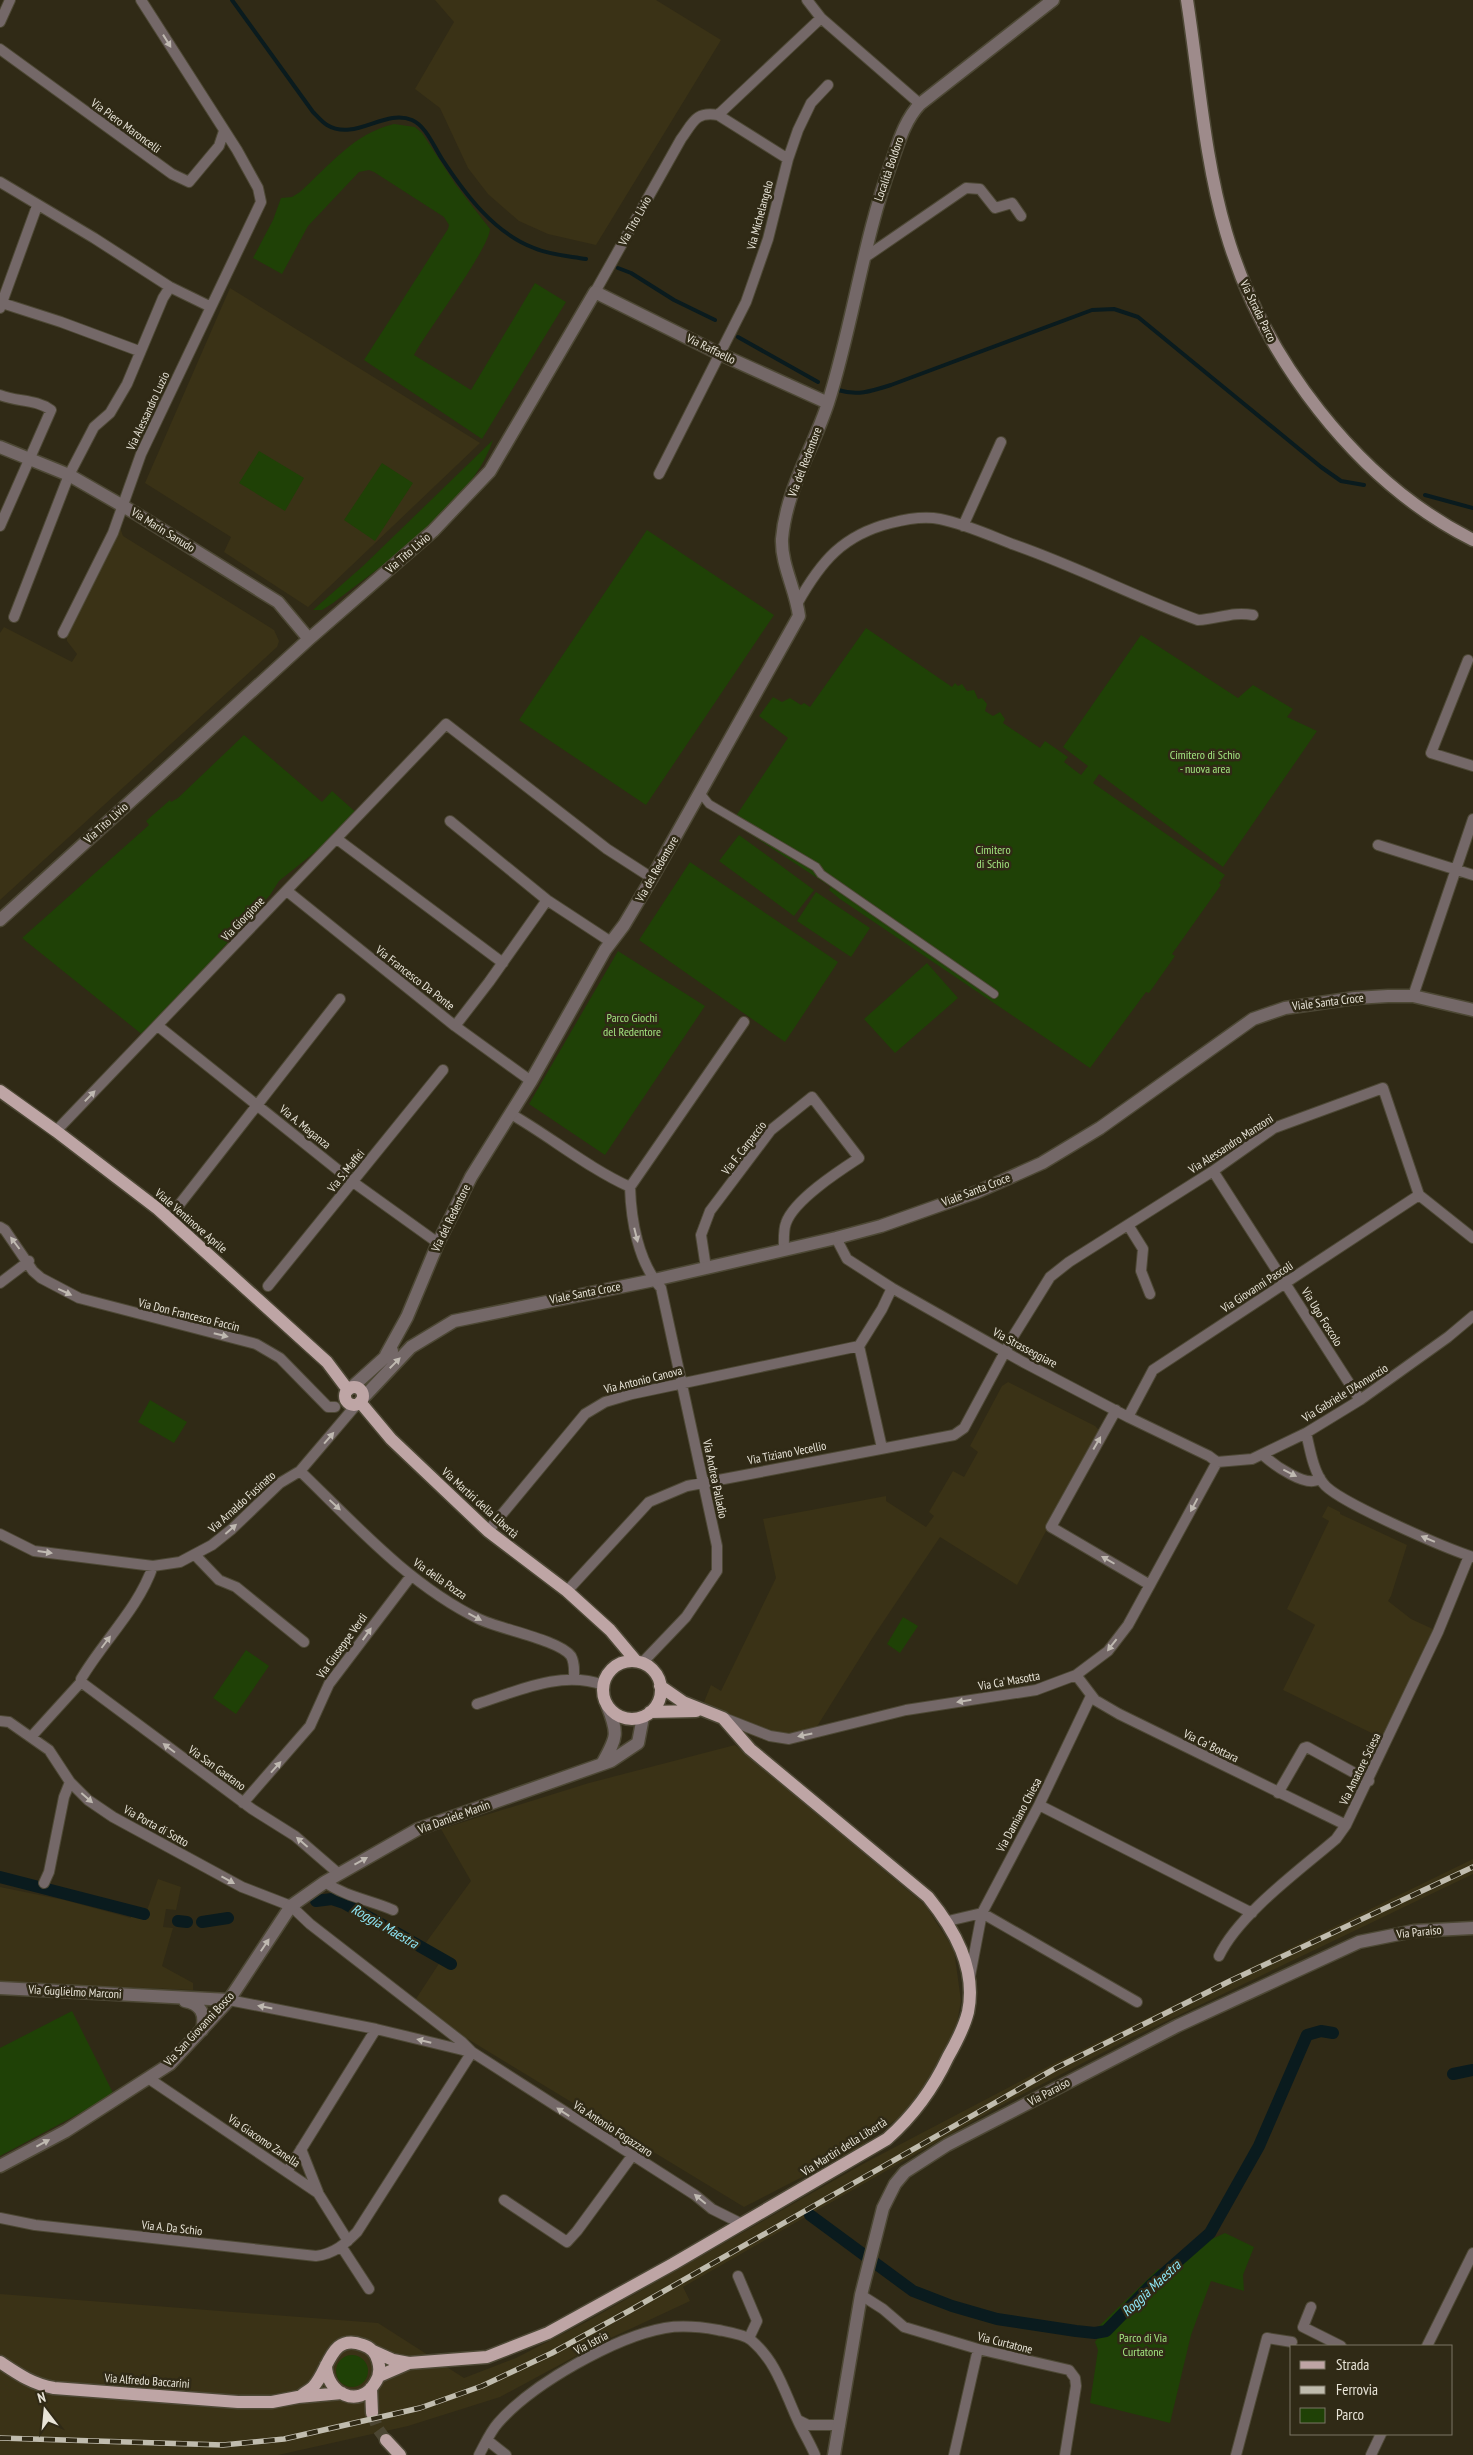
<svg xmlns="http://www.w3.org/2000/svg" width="1473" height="2455" font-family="'PT Sans Narrow',sans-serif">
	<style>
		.built { fill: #3a3216 }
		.green { fill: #1f4106 }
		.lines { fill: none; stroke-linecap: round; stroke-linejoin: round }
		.stream { stroke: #0a1b1e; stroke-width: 4 }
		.canal { stroke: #0a1b1e; stroke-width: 12 }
		.primary-tunnel { stroke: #4c4633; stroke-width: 12; stroke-dasharray: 12 6; stroke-linecap: butt }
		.pedestrian-casing { stroke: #4d4835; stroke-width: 10 }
		.minor-casing { stroke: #4d4835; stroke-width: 12 }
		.tertiary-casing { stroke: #4d4835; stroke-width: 15 }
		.secondary-casing { stroke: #4d4835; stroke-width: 15 }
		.primary-casing { stroke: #4d4835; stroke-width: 15 }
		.pedestrian { stroke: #746868; stroke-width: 8 }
		.minor { stroke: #746868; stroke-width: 10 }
		.tertiary { stroke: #746868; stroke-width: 12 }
		.secondary { stroke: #9e8b8b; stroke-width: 12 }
		.primary { stroke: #bea5a5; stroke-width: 12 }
		.rail-casing { stroke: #c0bcae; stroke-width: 5.5 }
		.rail { stroke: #302a16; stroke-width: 4; stroke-dasharray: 11; stroke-linecap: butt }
		.oneway { fill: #bfb9b1 }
		.labels { text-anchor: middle; stroke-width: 5; stroke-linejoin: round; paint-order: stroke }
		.street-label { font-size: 12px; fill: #e8e4d8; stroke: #302a16 }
		.park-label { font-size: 12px; fill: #a3e480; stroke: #302a16 }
		.water-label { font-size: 14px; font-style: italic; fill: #8fe8f8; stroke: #302a16 }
	</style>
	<rect width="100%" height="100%" fill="#302a16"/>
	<path class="built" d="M435 0H656L721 40 596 245 548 234 519 221 488 194 468 168 440 108 415 89 454 22Z
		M230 288 480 443 308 607 224 552 231 537 145 483Z
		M118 522 123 536 274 630 279 641 277 647 0 900V633L4 627 72 662 77 654 67 641V633Z
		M1008 1382 1095 1426 1100 1431 1017 1585 940 1537 873 1637 811 1736 793 1742H770L750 1735 735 1728 704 1702 711 1685 721 1691 776 1578 763 1519 886 1496V1501L926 1527 934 1516 929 1512 953 1471 964 1477 978 1452 970 1446 1002 1386Z
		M1328 1506 1340 1512V1514L1407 1545 1391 1596 1388 1601 1411 1619 1435 1630 1386 1740 1283 1690 1315 1625 1287 1609 1329 1521 1322 1517Z
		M735 1745 925 1905 954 1950 961 2001 955 2034 929 2080 901 2116 858 2148 744 2207 412 2005 442 1959 422 1948 471 1881 441 1829 589 1783Z
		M1473 1859V1874L1129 2039 998 2107 683 2287 690 2301 600 2343 500 2397 408 2426 278 2455H0V2294L378 2323 464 2378 516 2358 588 2321 861 2165 1055 2063Z
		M158 1879 181 1887 176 1910 166 1909 163 1927 173 1928 162 1966 193 1983V1990L0 1982V1887L64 1900 131 1918V1916L144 1919Z"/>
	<path class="green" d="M394 124 415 127 422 133 456 185 490 229C489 249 427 331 414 355L471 390 535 283 566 302 482 439 364 360 448 229 449 225 444 217 374 172 369 170 359 172 308 226 282 274 253 258 273 220 281 198 292 197 300 192C329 166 354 133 394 124Z
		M493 440C472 504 385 563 333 603L322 610H313L363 566Z
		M259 451 304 478 285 511 239 483Z
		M382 463 413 483 375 541 344 520Z
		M647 530 774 615 646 805 519 720Z
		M866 628 952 687 955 683 958 686 962 684 967 691 974 690 978 699 982 698 987 704 985 711 993 716 1000 712 1005 719 1003 723 1040 748 1045 741 1068 757 1064 762 1081 775 1088 766 1063 747 1141 635 1238 698 1253 685 1293 709 1287 717 1317 731 1223 867 1099 774 1093 783 1225 875 1219 883 1221 885 1172 954 1175 956 1149 993 1146 992 1090 1068 840 899 829 890 831 887 732 822 788 738 759 716 773 697 782 702 790 698 801 705 804 703 810 707Z
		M244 735 322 802 332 791 360 816 279 881 270 895 144 1036 22 938 149 825 146 821 170 800 171 802 178 798Z
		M739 835 814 890 794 916 719 861Z
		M690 862 838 962 785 1042 639 940Z
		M816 892 870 928 851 957 797 921Z
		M618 951 705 1006 605 1155 529 1104Z
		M927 963 958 998 895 1053 864 1019Z
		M150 1400 187 1422 174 1443 138 1422Z
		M903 1617 918 1626 900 1653 887 1644Z
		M246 1650 269 1666 236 1714 213 1698Z
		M72 2011 114 2095 0 2156V2048Z
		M1225 2233 1254 2247 1243 2275 1244 2291 1211 2281 1191 2335 1170 2423 1090 2403 1098 2350 1095 2342 1101 2333 1097 2328 1158 2269 1170 2271 1201 2244Z
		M336 2371a16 16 0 1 1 32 0a16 16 0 1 1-32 0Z"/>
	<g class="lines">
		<path class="stream" d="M232 0 313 112C317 116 322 122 327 125 355 142 385 108 412 120 426 126 434 147 442 159 465 194 494 233 534 248 550 255 569 256 586 259
			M618 268 631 273 674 300 715 320
			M738 337 818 382
			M838 390C858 396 872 391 891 385L1092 310 1114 309 1138 317 1321 467 1341 481 1364 485
			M1425 495 1473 508"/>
		<path class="canal" d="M0 1877 144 1914
			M316 1901 332 1899 344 1903 451 1964
			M178 1921 187 1922
			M202 1922 228 1918
			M1453 2074 1473 2070
			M810 2215 913 2291 952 2306 997 2319 1076 2331 1095 2333 1106 2331 1152 2284 1210 2233 1259 2146 1307 2035 1321 2031 1333 2033"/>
		<path class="primary-tunnel" d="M372 2413 378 2429 386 2440"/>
		<defs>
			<path id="pedestrian" d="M701 794 709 804 816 867 821 874 994 994"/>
			<path id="minor" d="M807 0 821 18 920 104
				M0 22 10 0
				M0 49 172 174 189 182 219 146 224 131
				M718 115 821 18
				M0 182 94 238 170 287 211 307
				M864 258 966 188 980 189 995 208 1012 203 1021 216
				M595 292 681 139C693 123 695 111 718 115L788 159
				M2 303 61 322 139 351
				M0 308 37 206
				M0 395C17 402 36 399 51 410L0 526
				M659 474 746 302 768 239 788 159 798 130 811 103 828 85
				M963 526 1001 442
				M797 604C821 561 843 535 891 523 906 519 925 516 940 519 965 524 989 535 1012 544 1076 566 1135 597 1198 620 1218 619 1233 611 1253 615
				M14 617 69 475 94 427 110 413 127 384 163 298 170 287
				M63 633 113 533 141 454 261 202 258 188 237 150 141 0
				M1468 660 1431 753 1473 766
				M450 821 547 900 611 942
				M337 839 503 963
				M1378 845 1473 875
				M287 891 455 1026 531 1081
				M1413 996 1473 819
				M158 1026 353 1182 438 1243
				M455 1026 489 982 547 900
				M511 1114C551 1137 588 1168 630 1187
				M56 1131 446 724 607 849 652 878
				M1213 1171 1360 1400
				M630 1187C631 1220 638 1262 661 1288L717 1546V1571L686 1617 642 1663
				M630 1187 744 1022
				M179 1205 340 999
				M1128 1225 1143 1249 1141 1271 1150 1294
				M0 1227 5 1230 33 1271 41 1278 79 1298 256 1344 280 1358 328 1407H335
				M836 1238 847 1259 892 1288 1023 1362 1128 1417 1209 1456 1217 1462
				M706 1268 701 1235 710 1211 771 1130 812 1097 859 1158C839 1171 794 1200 786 1223 783 1231 784 1241 784 1250
				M0 1283 29 1261
				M268 1286 443 1070
				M1116 1410 1051 1527 1150 1585
				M1128 1417 1153 1370 1419 1195
				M1306 1433C1310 1449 1313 1470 1323 1483 1335 1501 1448 1549 1473 1557
				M882 1448 859 1346 882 1309 892 1288
				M1263 1455C1273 1464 1308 1490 1320 1478
				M1217 1462 1252 1459 1306 1433 1360 1400 1448 1337 1473 1316
				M300 1471C355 1524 409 1585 479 1619 499 1629 560 1640 571 1656 575 1663 574 1670 574 1678
				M488 1531 585 1414 605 1402 632 1394 859 1346
				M0 1534 34 1551 153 1566 180 1562 212 1545 232 1529 280 1483 300 1471 357 1404
				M195 1555 219 1580 236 1587 304 1642
				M567 1591 649 1502 687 1486 954 1435 964 1428 1014 1335 1050 1277 1069 1262 1213 1171 1274 1128 1383 1088 1419 1195 1473 1238
				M1076 1675 1095 1700 1119 1714 1346 1825
				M81 1682 252 1809 295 1836 339 1874
				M477 1704C518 1691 561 1670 603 1685
				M724 1718 770 1736 789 1739 906 1710 1036 1690 1076 1675 1108 1651 1128 1625 1217 1462
				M0 1721 9 1722 49 1750 70 1782 88 1800 113 1817 242 1887 291 1906 310 1924 462 2042 472 2052 695 2195 712 2209 742 2224
				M31 1737 81 1682V1679C104 1640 138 1609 153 1566
				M1278 1793 1304 1748 1307 1747 1369 1781
				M243 1803 310 1726 329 1684 411 1576
				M1039 1805 1252 1913
				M325 1882C346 1897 370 1900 393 1910
				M44 1883 49 1872 64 1797 70 1782
				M948 1921 982 1913 1039 1805 1091 1696
				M1219 1956C1239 1914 1300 1870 1336 1839L1346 1825 1438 1632 1469 1556
				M970 1976 982 1913 1137 2002
				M229 2000 376 2029 471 2052
				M148 2078 318 2193 348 2241
				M301 2149 318 2192
				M287 2172 376 2029
				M504 2200 567 2242 577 2231 632 2156
				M0 2218 35 2225 316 2256C334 2254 345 2244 357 2232L472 2052
				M341 2246 369 2289
				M738 2276 757 2321 749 2338
				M861 2295 883 2309 904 2327 978 2349 1069 2370 1075 2378 1076 2386 1065 2455
				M1311 2307 1303 2327 1341 2346
				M1427 2346 1473 2253
				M798 2420 808 2425H840
				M487 2440 506 2455
				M479 2455C485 2444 490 2432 498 2423 532 2384 615 2337 665 2328 683 2325 701 2327 718 2330 728 2332 743 2334 751 2340 777 2362 784 2391 798 2421 803 2432 810 2443 815 2455
				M954 2455 978 2349
				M1236 2455 1267 2338 1292 2342
				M1371 2455 1381 2434"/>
			<path id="tertiary" d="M0 447 69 475 135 513 278 602 309 639
				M0 920 309 639 433 531 490 471 595 292 720 354 828 403
				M386 1355 407 1317 438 1243 471 1177 531 1081 605 950 624 925 652 878 799 616C796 590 781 565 782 539 786 490 813 449 828 403 853 324 863 240 892 161 899 141 905 120 920 104L1053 0
				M351 1388 392 1351
				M362 1399 411 1347 454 1321 654 1280 836 1238 881 1226 977 1192 1042 1163 1100 1128 1253 1019 1285 1008 1355 998 1388 996H1413L1473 1010
				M602 1764C617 1737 619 1735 607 1705
				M0 1988 229 2000
				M185 2001C201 2004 206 2014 202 2030
				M0 2166 66 2131 170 2064 229 2000 291 1906 325 1882 418 1829 611 1761 638 1743 643 1717
				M834 2455 861 2295 883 2208 895 2184 905 2172 947 2145 1177 2026 1359 1942 1414 1931 1473 1928"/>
			<path id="secondary" d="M1187 0C1199 77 1204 157 1226 232 1262 356 1356 481 1473 540"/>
			<path id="primary" d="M0 1091 56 1131 158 1209 327 1362 348 1390
				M345 1396a9 9 0 1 1 18 0a9 9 0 1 1-18 0Z
				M360 1402 391 1439 488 1531 567 1591 610 1630 636 1661
				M603 1690a29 29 0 1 1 58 0a29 29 0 1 1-58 0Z
				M650 1712 696 1711
				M373 2351 393 2360 409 2363 487 2357 548 2333 673 2264 887 2139C913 2116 933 2089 948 2057 956 2043 964 2028 968 2012 977 1968 954 1929 928 1897L750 1749 723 1718 683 1702 660 1686
				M0 2362C18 2374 32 2384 54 2388L238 2402H272L298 2397 342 2393
				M379 2376 409 2363
				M371 2388 372 2413
				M301 2396C304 2393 310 2390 313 2387 329 2371 330 2332 363 2345 370 2347 376 2353 378 2361 380 2368 380 2376 375 2383 359 2410 326 2393 326 2365
				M386 2440 400 2455"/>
		</defs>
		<use href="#pedestrian" class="pedestrian-casing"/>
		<use href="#minor" class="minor-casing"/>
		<use href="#tertiary" class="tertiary-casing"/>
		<use href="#secondary" class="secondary-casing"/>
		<use href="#primary" class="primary-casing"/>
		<use href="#pedestrian" class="pedestrian"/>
		<use href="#minor" class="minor"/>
		<use href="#tertiary" class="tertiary"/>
		<use href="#secondary" class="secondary"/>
		<use href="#primary" class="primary"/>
		<defs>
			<path id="rail" d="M0 2438 223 2445 284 2439 420 2408 482 2386 552 2353 629 2311 1056 2068 1230 1981 1473 1867"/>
		</defs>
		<use href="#rail" class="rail-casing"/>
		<use href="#rail" class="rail"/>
	</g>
	<defs><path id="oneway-solid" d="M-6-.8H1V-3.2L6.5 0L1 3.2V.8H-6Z" transform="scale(1.25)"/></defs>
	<g class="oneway">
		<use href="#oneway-solid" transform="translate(167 41) rotate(58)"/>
		<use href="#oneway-solid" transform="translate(90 1096) rotate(-46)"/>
		<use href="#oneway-solid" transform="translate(636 1235) rotate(76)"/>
		<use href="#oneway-solid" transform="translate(15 1243) rotate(-127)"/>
		<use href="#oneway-solid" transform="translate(65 1292) rotate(25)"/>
		<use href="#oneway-solid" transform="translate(221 1335) rotate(14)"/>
		<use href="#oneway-solid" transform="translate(395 1363) rotate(-45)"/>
		<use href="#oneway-solid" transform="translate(329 1438) rotate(-49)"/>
		<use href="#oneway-solid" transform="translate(1097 1443) rotate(-60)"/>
		<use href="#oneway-solid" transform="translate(1290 1473) rotate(27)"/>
		<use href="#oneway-solid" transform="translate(335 1505) rotate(43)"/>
		<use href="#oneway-solid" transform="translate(1194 1505) rotate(118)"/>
		<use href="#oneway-solid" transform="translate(231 1529) rotate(-41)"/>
		<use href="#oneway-solid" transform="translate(1428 1539) rotate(-157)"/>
		<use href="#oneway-solid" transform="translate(45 1552) rotate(8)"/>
		<use href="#oneway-solid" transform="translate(1108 1560) rotate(-150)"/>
		<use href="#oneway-solid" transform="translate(475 1617) rotate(28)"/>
		<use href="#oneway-solid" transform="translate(367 1634) rotate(-55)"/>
		<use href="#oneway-solid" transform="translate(106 1642) rotate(-53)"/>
		<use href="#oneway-solid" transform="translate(1112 1645) rotate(128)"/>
		<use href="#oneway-solid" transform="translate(964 1701) rotate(171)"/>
		<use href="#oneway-solid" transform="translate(805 1735) rotate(168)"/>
		<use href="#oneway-solid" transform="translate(169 1748) rotate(-143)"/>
		<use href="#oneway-solid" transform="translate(276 1767) rotate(-48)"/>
		<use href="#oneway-solid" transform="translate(87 1798) rotate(41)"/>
		<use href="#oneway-solid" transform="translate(302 1842) rotate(-139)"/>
		<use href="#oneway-solid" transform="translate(361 1861) rotate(-29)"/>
		<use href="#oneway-solid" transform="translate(228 1880) rotate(29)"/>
		<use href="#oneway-solid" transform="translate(265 1945) rotate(-56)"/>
		<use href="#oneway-solid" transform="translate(265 2007) rotate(-169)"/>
		<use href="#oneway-solid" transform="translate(424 2041) rotate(-166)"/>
		<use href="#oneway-solid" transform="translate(563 2112) rotate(-147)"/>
		<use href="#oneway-solid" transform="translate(43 2143) rotate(-28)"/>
		<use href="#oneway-solid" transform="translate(700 2199) rotate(-140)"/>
	</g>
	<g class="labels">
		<g class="street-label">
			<text transform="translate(126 126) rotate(36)" y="4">Via Piero Maroncelli</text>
			<text transform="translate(889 169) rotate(-71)" y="4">Località Boldoro</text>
			<text transform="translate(760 215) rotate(-75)" y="4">Via Michelangelo</text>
			<text transform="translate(635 221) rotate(-61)" y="4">Via Tito Livio</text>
			<text transform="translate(1258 311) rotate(64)" y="4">Via Strada Parco</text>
			<text transform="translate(711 349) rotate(26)" y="4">Via Raffaello</text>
			<text transform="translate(148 411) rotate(-65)" y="4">Via Alessandro Luzio</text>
			<text transform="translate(805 462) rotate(-69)" y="4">Via del Redentore</text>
			<text transform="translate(163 530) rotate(32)" y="4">Via Marin Sanudo</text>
			<text transform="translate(408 553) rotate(-41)" y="4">Via Tito Livio</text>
			<text transform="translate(106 823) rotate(-42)" y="4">Via Tito Livio</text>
			<text transform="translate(657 869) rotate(-60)" y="4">Via del Redentore</text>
			<text transform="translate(243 919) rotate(-46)" y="4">Via Giorgione</text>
			<text transform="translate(415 978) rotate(38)" y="4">Via Francesco Da Ponte</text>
			<text transform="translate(1328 1002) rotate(-7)" y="4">Viale Santa Croce</text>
			<text transform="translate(305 1127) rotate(39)" y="4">Via A. Maganza</text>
			<text transform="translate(1231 1144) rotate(-33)" y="4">Via Alessandro Manzoni</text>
			<text transform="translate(744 1148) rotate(-52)" y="4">Via F. Carpaccio</text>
			<text transform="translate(346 1171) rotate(-51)" y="4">Via S. Maffei</text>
			<text transform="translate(976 1190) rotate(-21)" y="4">Viale Santa Croce</text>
			<text transform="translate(451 1218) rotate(-64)" y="4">Via del Redentore</text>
			<text transform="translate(191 1221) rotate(41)" y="4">Viale Ventinove Aprile</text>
			<text transform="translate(1257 1287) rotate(-33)" y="4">Via Giovanni Pascoli</text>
			<text transform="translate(585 1293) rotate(-11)" y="4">Viale Santa Croce</text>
			<text transform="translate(189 1315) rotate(14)" y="4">Via Don Francesco Faccin</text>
			<text transform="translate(1322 1317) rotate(58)" y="4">Via Ugo Foscolo</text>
			<text transform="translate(1025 1348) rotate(28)" y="4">Via Strasseggiare</text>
			<text transform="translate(643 1380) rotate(-14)" y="4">Via Antonio Canova</text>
			<text transform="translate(1345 1393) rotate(-32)" y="4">Via Gabriele D'Annunzio</text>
			<text transform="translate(787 1453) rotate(-11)" y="4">Via Tiziano Vecellio</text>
			<text transform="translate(715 1479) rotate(78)" y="4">Via Andrea Palladio</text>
			<text transform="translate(242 1502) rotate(-42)" y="4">Via Arnaldo Fusinato</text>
			<text transform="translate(480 1503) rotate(42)" y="4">Via Martiri della Libertà</text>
			<text transform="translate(440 1579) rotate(35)" y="4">Via della Pozza</text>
			<text transform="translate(342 1646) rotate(-54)" y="4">Via Giuseppe Verdi</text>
			<text transform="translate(1009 1681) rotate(-10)" y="4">Via Ca' Masotta</text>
			<text transform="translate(1211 1746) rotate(26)" y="4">Via Ca' Bottara</text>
			<text transform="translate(217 1768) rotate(36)" y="4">Via San Gaetano</text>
			<text transform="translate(1360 1769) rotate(-64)" y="4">Via Amatore Sciesa</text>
			<text transform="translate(1019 1815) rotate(-62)" y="4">Via Damiano Chiesa</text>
			<text transform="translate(454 1817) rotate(-20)" y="4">Via Daniele Manin</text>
			<text transform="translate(156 1826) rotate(29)" y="4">Via Porta di Sotto</text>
			<text transform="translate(1419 1932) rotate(-6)" y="4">Via Paraiso</text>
			<text transform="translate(75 1992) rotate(3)" y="4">Via Guglielmo Marconi</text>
			<text transform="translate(199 2029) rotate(-47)" y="4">Via San Giovanni Bosco</text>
			<text transform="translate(1049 2092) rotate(-28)" y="4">Via Paraiso</text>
			<text transform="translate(613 2129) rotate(33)" y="4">Via Antonio Fogazzaro</text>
			<text transform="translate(264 2141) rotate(34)" y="4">Via Giacomo Zanella</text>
			<text transform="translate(844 2147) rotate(-32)" y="4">Via Martiri della Libertà</text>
			<text transform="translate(172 2228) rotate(6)" y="4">Via A. Da Schio</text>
			<text transform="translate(591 2343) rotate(-28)" y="4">Via Istria</text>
			<text transform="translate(1005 2343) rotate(14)" y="4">Via Curtatone</text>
			<text transform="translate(147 2381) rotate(4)" y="4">Via Alfredo Baccarini</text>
		</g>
		<g class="park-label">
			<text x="1205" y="759">Cimitero di Schio<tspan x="1205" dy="14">- nuova area</tspan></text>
			<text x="993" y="854">Cimitero<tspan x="993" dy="14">di Schio</tspan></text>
			<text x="632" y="1022">Parco Giochi<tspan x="632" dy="14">del Redentore</tspan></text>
			<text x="1143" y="2342">Parco di Via<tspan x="1143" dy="14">Curtatone</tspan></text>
		</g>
		<g class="water-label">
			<text transform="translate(385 1926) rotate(30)" y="5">Roggia Maestra</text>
			<text transform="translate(1151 2288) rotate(-43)" y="5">Roggia Maestra</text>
		</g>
	</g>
	<rect x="1290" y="2345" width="162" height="90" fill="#302a16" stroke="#7a7464"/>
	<rect x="1300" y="2361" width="25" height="8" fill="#bea5a5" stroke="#7a7464"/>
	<text x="1336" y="2370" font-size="15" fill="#e8e4d8">Strada</text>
	<rect x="1300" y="2386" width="25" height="8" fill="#c0bcae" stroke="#7a7464"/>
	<text x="1336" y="2395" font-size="15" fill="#e8e4d8">Ferrovia</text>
	<rect x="1300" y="2408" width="25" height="15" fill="#1f4106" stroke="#7a7464"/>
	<text x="1336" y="2420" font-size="15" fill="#e8e4d8">Parco</text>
	<g transform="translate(45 2410) rotate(344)" stroke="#302a16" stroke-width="4" paint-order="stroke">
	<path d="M0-4L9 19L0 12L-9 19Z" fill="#e8e4d8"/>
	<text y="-8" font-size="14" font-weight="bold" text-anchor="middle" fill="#e8e4d8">N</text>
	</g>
</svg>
